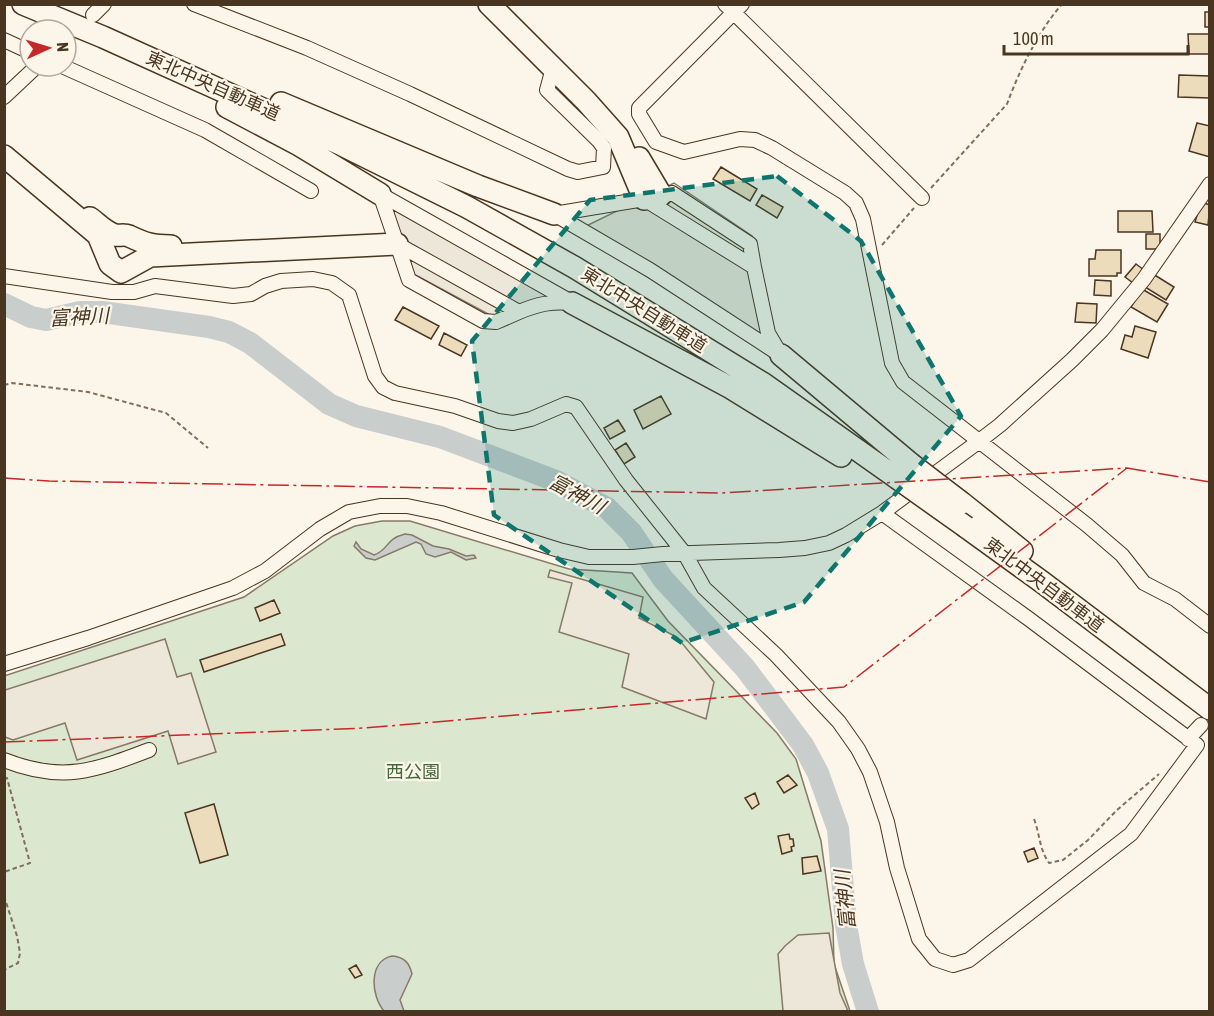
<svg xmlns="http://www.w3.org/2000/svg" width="1214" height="1016" font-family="'Asap Condensed','Noto Sans JP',sans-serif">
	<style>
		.green { fill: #dce7d0; stroke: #887966; stroke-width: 1.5 }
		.parking { fill: #ede7d9; stroke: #887966; stroke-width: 1.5 }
		.water { fill: #c9cecd; stroke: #887966; stroke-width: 1.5 }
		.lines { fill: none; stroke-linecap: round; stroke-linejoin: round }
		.river { stroke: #c9cecd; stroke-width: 22 }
		.building { fill: #ecdcbc; stroke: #4a3520; stroke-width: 1.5 }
		.minor-casing { stroke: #4a3520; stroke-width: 16 }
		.highway-casing { stroke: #4a3520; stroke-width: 24 }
		.path { stroke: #7f6f5c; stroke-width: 2; stroke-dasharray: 4.5 3; stroke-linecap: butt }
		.minor { stroke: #fbf6e9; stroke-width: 14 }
		.highway { stroke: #fbf6e9; stroke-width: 21 }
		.highway-bridge-casing { stroke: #4a3520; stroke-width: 24; stroke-linecap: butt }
		.highway-bridge { stroke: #fbf6e9; stroke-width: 21 }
		.power { stroke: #c62828; stroke-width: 1.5; stroke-dasharray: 21 4.5 3 4.5; stroke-linecap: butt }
		.marked { fill: #0f766e; fill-opacity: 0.2; stroke: #0f766e; stroke-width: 4.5; stroke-dasharray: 12 8; stroke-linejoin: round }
		.labels { text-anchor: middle; stroke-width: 4.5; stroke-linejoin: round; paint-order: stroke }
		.street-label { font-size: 18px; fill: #4a3520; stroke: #fbf6e9 }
		.park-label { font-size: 18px; fill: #436837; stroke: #fbf6e9 }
		.water-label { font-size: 20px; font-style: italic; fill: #4a3520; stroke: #fbf6e9 }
	</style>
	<rect width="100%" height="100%" fill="#fbf6e9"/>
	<path class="green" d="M382 521H410L569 569 632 573 668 621 777 733 796 759 821 841 833 928 834 964 850 1011H5L4 676 244 597 333 536 355 526Z"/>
	<path class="parking" d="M674 183 752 236 774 346 586 226Z
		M389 194 555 287 554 303 503 322 408 271Z
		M550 570 643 597 639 618 677 637 714 682 706 719 622 687 629 654 559 632 572 583 548 577Z
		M165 639 177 677 191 673 216 752 178 764 168 731 77 760 65 723 13 740 5 737V690Z
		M829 933 840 993 848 1011H783L778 954 785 946 798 935Z"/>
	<path class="water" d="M405 534 412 535 433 546 449 549 466 556 474 555 476 558 466 560 451 552 435 557 426 554 421 544 416 542 375 560 366 558 354 546 356 542 361 549 374 555C389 550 385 539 405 534Z
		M392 956C404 957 409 962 412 974L400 1000 404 1011H384C371 996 368 961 392 956Z"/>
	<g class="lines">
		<path class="river" d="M4 304 31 317 46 320 80 312H102L209 327 229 332 250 343 329 404 356 416 440 437 556 481 607 508 631 532 663 579 745 668 803 745 818 773 838 829 846 925 853 964 868 1012"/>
	</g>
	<path class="building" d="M1205 12H1210V27H1205Z
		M1188 34H1210V54H1189Z
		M1179 75 1210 76V98L1178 97Z
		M1197 123 1210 126V157L1189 151Z
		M721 167 757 189 750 201 713 179Z
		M762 195 783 207 777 218 756 205Z
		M1201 202 1210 205 1208 225 1195 222Z
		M1118 211H1152L1153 232H1118Z
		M1146 234H1160V249H1146Z
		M1096 250H1121V273H1117V276H1089V259H1095Z
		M1136 264 1144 270 1133 283 1125 277Z
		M1153 274 1174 287 1166 300 1145 287Z
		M1095 280 1111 281V296L1094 295Z
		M1142 289 1168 304 1157 322 1131 307Z
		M1077 303 1097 304 1096 323 1075 322Z
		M403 307 439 326 431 339 395 320Z
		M1135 326 1156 332 1148 358 1121 349 1125 335 1132 337Z
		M444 333 467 345 461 356 439 345Z
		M661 396 671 414 643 429 634 410Z
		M618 420 625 431 610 439 604 428Z
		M626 443 635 457 624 464 615 450Z
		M274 600 280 613 260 621 255 608Z
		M281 634 285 645 204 672 200 660Z
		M788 775 797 785 784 793 777 782Z
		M755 793 759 804 752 809 745 798Z
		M214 804 228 855 200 863 185 813Z
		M789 834 790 839H793L794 846 791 847 792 851 782 854 778 836Z
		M1034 848 1038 858 1028 862 1024 852Z
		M817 856 821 871 803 874 802 858Z
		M356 965 362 975 355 978 349 969Z"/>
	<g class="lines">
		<defs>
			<path id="minor" d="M194 4 307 48 410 94 568 169 578 172 603 167 604 148 599 141 547 90 553 68
				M725 4 922 198
				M742 4 639 108V114L656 142 684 152 740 139 755 140 772 148 845 193 856 203 863 219 892 363 903 382 1087 525 1122 555 1144 583 1175 599 1210 626
				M93 15 104 4
				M4 40 30 52
				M62 66 205 130 311 191
				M4 97 37 66
				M380 194 397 244 519 312C538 304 552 301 572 303
				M380 194 568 300
				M655 197 672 193 750 244 754 267
				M554 214 644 199 754 267 768 333 781 355
				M554 214 650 270 779 354
				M397 244 409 280 483 321 496 322 519 312
				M4 276 112 292H134L155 286 233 296 251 294 265 286 281 281 313 279 332 283 349 295 375 376 383 387 395 393 455 406 498 421 513 423 531 419 566 404 576 407 626 480 685 554 704 588 776 655 839 722 858 749 870 772 887 822 897 868 919 939 935 959 953 965 969 960 1131 834 1197 745 1029 619 882 513
				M4 664 88 638 233 588 265 571 320 529 349 512 380 506H407L441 513 559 550 589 557H633L663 554 779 550 805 548 829 543 846 535 882 513 978 442 1000 425 1072 360 1102 330 1144 279 1210 184
				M1188 739 1201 725
				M4 760C62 783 94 771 149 750"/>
			<path id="highway" d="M23 4 103 37 342 145 467 207 574 267 764 384 897 478
				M489 4 586 101 618 137 644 199
				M281 103 478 186 554 214
				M227 107 299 145 380 194
				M4 156 98 235 110 264 121 272 150 256 397 244
				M639 158 661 195
				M90 218C98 224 105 232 115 235 119 236 124 234 129 236 146 244 152 246 171 246
				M572 303 731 388 841 456
				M781 355 911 464
				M962 503 1022 551
				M966 527 1042 582 1210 709"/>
		</defs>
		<use href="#minor" class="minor-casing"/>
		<use href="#highway" class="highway-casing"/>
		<path class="path" d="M931 188 1007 104C1020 69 1038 32 1062 4
			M882 245 914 208
			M4 385 12 383 88 392 166 413 208 448
			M4 778H7L30 863 4 872
			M1034 819C1040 834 1039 849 1049 863L1063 860 1088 840 1117 810 1159 774
			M4 896 17 936 20 953 18 963 4 970"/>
		<use href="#minor" class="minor"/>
		<use href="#highway" class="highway"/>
		<defs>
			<path id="highway-bridge" d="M911 464 962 503
				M897 478 966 527"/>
		</defs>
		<use href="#highway-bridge" class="highway-bridge-casing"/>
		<use href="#highway-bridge" class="highway-bridge"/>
		<path class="power" d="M4 478 49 481 721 493 1127 468 1210 482
			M4 742 365 728 844 687 1127 468"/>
	</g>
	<path class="marked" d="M777 176 861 241 961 416 804 602 682 643 494 515 472 341 590 200Z"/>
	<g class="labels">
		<g class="street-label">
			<text transform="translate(213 86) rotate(24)" y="6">東北中央自動車道</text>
			<text transform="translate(644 310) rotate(32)" y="6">東北中央自動車道</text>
			<text transform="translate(1044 585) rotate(37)" y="6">東北中央自動車道</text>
		</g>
		<g class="park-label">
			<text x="413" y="778">西公園</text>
		</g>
		<g class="water-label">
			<text transform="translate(79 317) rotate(-3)" y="7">富神川</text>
			<text transform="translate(577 494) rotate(28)" y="7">富神川</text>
			<text transform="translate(845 900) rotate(-96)" y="7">富神川</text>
		</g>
	</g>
	<rect width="1214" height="1016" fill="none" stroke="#4a3520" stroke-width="12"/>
	<g transform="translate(48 48) rotate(86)"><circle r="28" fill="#fbf6e9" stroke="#b4a999" stroke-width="1.5"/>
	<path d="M0-4.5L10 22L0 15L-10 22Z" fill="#c62828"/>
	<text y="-9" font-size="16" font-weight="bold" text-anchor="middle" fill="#4a3520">N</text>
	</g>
	<path d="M1004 45v9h184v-9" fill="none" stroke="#4a3520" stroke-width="3"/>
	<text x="1013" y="45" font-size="18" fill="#4a3520" stroke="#fbf6e9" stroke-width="4.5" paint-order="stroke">100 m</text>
</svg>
